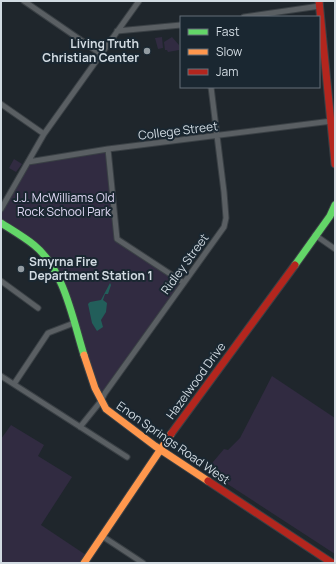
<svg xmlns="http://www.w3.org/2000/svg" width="336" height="564" font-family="Manrope,sans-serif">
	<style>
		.green { fill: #312b41 }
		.water { fill: #225e5a }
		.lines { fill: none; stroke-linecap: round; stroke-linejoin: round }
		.street-casing { stroke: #3a4045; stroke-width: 7 }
		.fast-casing { stroke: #3a4045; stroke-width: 9 }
		.slow-casing { stroke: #3a4045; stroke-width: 9 }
		.jam-casing { stroke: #3a4045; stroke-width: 9 }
		.street { stroke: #5a5f63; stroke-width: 5 }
		.fast { stroke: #63d668; stroke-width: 7 }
		.slow { stroke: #ff974d; stroke-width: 7 }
		.jam { stroke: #b3261e; stroke-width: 7 }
		.poi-dot { fill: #939ca2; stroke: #1a2731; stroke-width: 1.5 }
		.labels { text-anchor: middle; stroke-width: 4; stroke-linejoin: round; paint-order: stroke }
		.poi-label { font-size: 12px; font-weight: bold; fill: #d2dbe2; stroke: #1a2731; text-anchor: end }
		.street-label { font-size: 12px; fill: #d2dbe2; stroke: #1a2731 }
		.park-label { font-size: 12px; fill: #e0d8f4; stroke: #1a2731 }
	</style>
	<rect width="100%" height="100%" fill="#1f262c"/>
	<path class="green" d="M162 37 163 48 158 49 155 38Z
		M172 37 179 45V50L168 52 167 50H165L164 42Z
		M108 149 116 236 184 283 101 401 50 262 1 223V209L28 162Z
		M14 159 22 164 16 172 9 168Z
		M272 376 335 418V554L209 472 213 462 224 449 228 450 240 438Z
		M11 425 44 445 38 456 72 477 41 525 86 555 81 563H1V439Z"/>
	<path class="water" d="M110 283 111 285 108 294H105L103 300 107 303 106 312 101 320 103 327 97 331 92 323 88 304 90 302 101 300Z"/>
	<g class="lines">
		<defs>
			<path id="street" d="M24 1 101 54
				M244 17 320 6
				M117 31 181 25
				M1 104 44 134
				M108 149 117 239 184 283
				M28 162 108 149 332 121
				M1 209 44 134 139 1
				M315 235 335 249
				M1 281 38 308
				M1 376 127 457
				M14 384 48 333 74 323
				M80 427 101 401 105 393 224 227 226 218 224 192 211 87
				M102 536 143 563"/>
			<path id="fast" d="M1 223C12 230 24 237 34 245 64 269 73 320 84 355
				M295 265 330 216 335 205"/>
			<path id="slow" d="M84 355 95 388 106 409 155 446 208 481
				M84 563 171 434"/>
			<path id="jam" d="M319 1 335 164
				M171 434 295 265
				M208 481 332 563"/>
		</defs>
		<use href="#street" class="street-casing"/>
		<use href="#fast" class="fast-casing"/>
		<use href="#slow" class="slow-casing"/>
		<use href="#jam" class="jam-casing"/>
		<use href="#street" class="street"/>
		<use href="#fast" class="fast"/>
		<use href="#slow" class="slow"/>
		<use href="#jam" class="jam"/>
	</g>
	<g class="poi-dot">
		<circle cx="147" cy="51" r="4"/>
		<circle cx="21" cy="269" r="4"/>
	</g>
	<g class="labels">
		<g class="poi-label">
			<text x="139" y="48">Living Truth<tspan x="139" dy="14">Christian Center</tspan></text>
			<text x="29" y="266" text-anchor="start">Smyrna Fire<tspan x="29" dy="14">Department Station 1</tspan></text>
		</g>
		<g class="street-label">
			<text transform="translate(178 131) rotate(-7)" y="4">College Street</text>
			<text transform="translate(185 264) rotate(-54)" y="4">Ridley Street</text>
			<text transform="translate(196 381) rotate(-54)" y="4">Hazelwood Drive</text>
			<text transform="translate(173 443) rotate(35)" y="4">Enon Springs Road West</text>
		</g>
		<g class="park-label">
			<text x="64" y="202">J.J. McWilliams Old<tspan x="64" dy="14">Rock School Park</tspan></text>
		</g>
	</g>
	<rect width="336" height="564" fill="none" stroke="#d2dbe2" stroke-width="4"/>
	<rect x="180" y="16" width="140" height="72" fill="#1a2731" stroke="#646f78"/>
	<rect x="188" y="29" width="20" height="6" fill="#63d668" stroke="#646f78"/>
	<text x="216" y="36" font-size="12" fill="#d2dbe2">Fast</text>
	<rect x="188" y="49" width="20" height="6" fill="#ff974d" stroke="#646f78"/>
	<text x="216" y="56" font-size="12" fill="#d2dbe2">Slow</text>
	<rect x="188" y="69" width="20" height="6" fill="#b3261e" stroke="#646f78"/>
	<text x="216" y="76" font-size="12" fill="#d2dbe2">Jam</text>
</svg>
